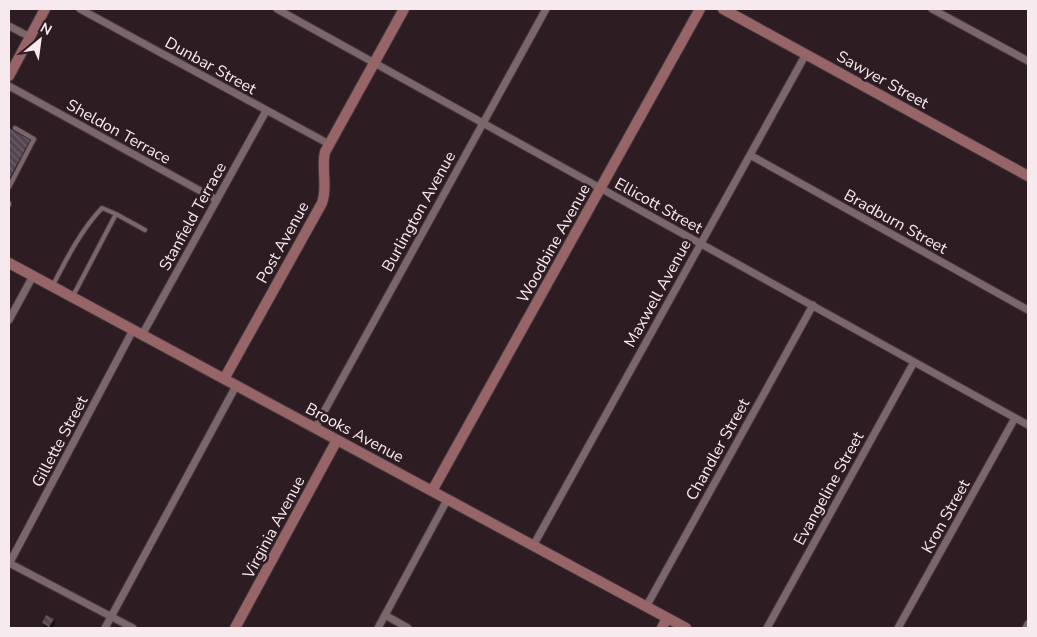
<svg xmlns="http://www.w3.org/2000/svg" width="1037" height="637" font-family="'Nunito Sans',sans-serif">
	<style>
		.building { fill: url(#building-back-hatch); filter: url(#shadow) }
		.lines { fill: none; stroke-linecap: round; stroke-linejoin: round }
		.lane-casing { stroke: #47383d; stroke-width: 6 }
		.street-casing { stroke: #47383d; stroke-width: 9 }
		.secondary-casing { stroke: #47383d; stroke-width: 12 }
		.lane { stroke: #7b666c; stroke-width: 4 }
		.street { stroke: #7b666c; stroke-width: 7 }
		.secondary { stroke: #976568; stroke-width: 10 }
		.labels { text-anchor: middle; stroke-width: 5; stroke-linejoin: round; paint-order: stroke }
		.street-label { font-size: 16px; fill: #f7eaee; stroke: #2d1c22 }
	</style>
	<defs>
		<pattern id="building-back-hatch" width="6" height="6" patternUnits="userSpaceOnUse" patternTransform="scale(1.25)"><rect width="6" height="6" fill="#544552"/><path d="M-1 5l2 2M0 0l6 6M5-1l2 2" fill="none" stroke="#6d606b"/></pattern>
		<filter id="shadow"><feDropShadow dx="1.5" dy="3" stdDeviation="1" flood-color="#0009"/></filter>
	</defs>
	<rect width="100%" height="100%" fill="#2d1c22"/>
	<path class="building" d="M9 128 30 140 9 179Z
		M46 615 54 619 49 627 42 623Z"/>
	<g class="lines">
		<defs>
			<path id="lane" d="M9 187 34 139 15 128
				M9 203V205
				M53 285C67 258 81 230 102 208L116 214 145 230
				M73 296 116 214"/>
			<path id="street" d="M80 9 329 144
				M277 9 1028 425
				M932 9 1028 61
				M9 26 30 37
				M9 86 217 200
				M750 155 1028 310
				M9 320 33 276
				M142 335 266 111
				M315 428 546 9
				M533 546 806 54
				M9 563 133 628
				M9 564 133 330
				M646 607 813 305
				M385 615 408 628
				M105 628 236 386
				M378 628 447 500
				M767 628 914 362
				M898 628 1015 418
				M1026 628 1028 624"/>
			<path id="secondary" d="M723 9 1028 176
				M9 76 45 9
				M9 263 686 628
				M224 379 322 203C328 187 321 168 325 152L404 9
				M432 491 700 9
				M235 628 337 440
				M662 628 667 618"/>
		</defs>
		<use href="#lane" class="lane-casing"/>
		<use href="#street" class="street-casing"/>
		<use href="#secondary" class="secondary-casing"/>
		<use href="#lane" class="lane"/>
		<use href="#street" class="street"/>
		<use href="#secondary" class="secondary"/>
	</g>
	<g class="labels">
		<g class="street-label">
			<text transform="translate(211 65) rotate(29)" y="6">Dunbar Street</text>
			<text transform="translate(883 79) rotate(29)" y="6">Sawyer Street</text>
			<text transform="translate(119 131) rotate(29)" y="6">Sheldon Terrace</text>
			<text transform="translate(659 205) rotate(29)" y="6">Ellicott Street</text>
			<text transform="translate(418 211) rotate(-61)" y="6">Burlington Avenue</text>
			<text transform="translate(192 216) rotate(-61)" y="6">Stanfield Terrace</text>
			<text transform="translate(896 221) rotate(29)" y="6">Bradburn Street</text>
			<text transform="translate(282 242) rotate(-61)" y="6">Post Avenue</text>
			<text transform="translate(553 243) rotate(-61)" y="6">Woodbine Avenue</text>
			<text transform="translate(657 293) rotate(-61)" y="6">Maxwell Avenue</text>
			<text transform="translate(355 432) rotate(28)" y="6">Brooks Avenue</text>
			<text transform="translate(59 441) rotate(-62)" y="6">Gillette Street</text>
			<text transform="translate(717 449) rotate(-61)" y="6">Chandler Street</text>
			<text transform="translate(828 488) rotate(-61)" y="6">Evangeline Street</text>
			<text transform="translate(945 516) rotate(-61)" y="6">Kron Street</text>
			<text transform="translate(273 527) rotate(-62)" y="6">Virginia Avenue</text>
		</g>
	</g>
	<rect width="1037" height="637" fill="none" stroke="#f7eaee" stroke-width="20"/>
	<g transform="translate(40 40) rotate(29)" stroke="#2d1c22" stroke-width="4" paint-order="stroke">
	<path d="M0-4L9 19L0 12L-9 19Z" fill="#f7eaee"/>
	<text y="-8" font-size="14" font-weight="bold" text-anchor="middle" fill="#f7eaee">N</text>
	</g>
</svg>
